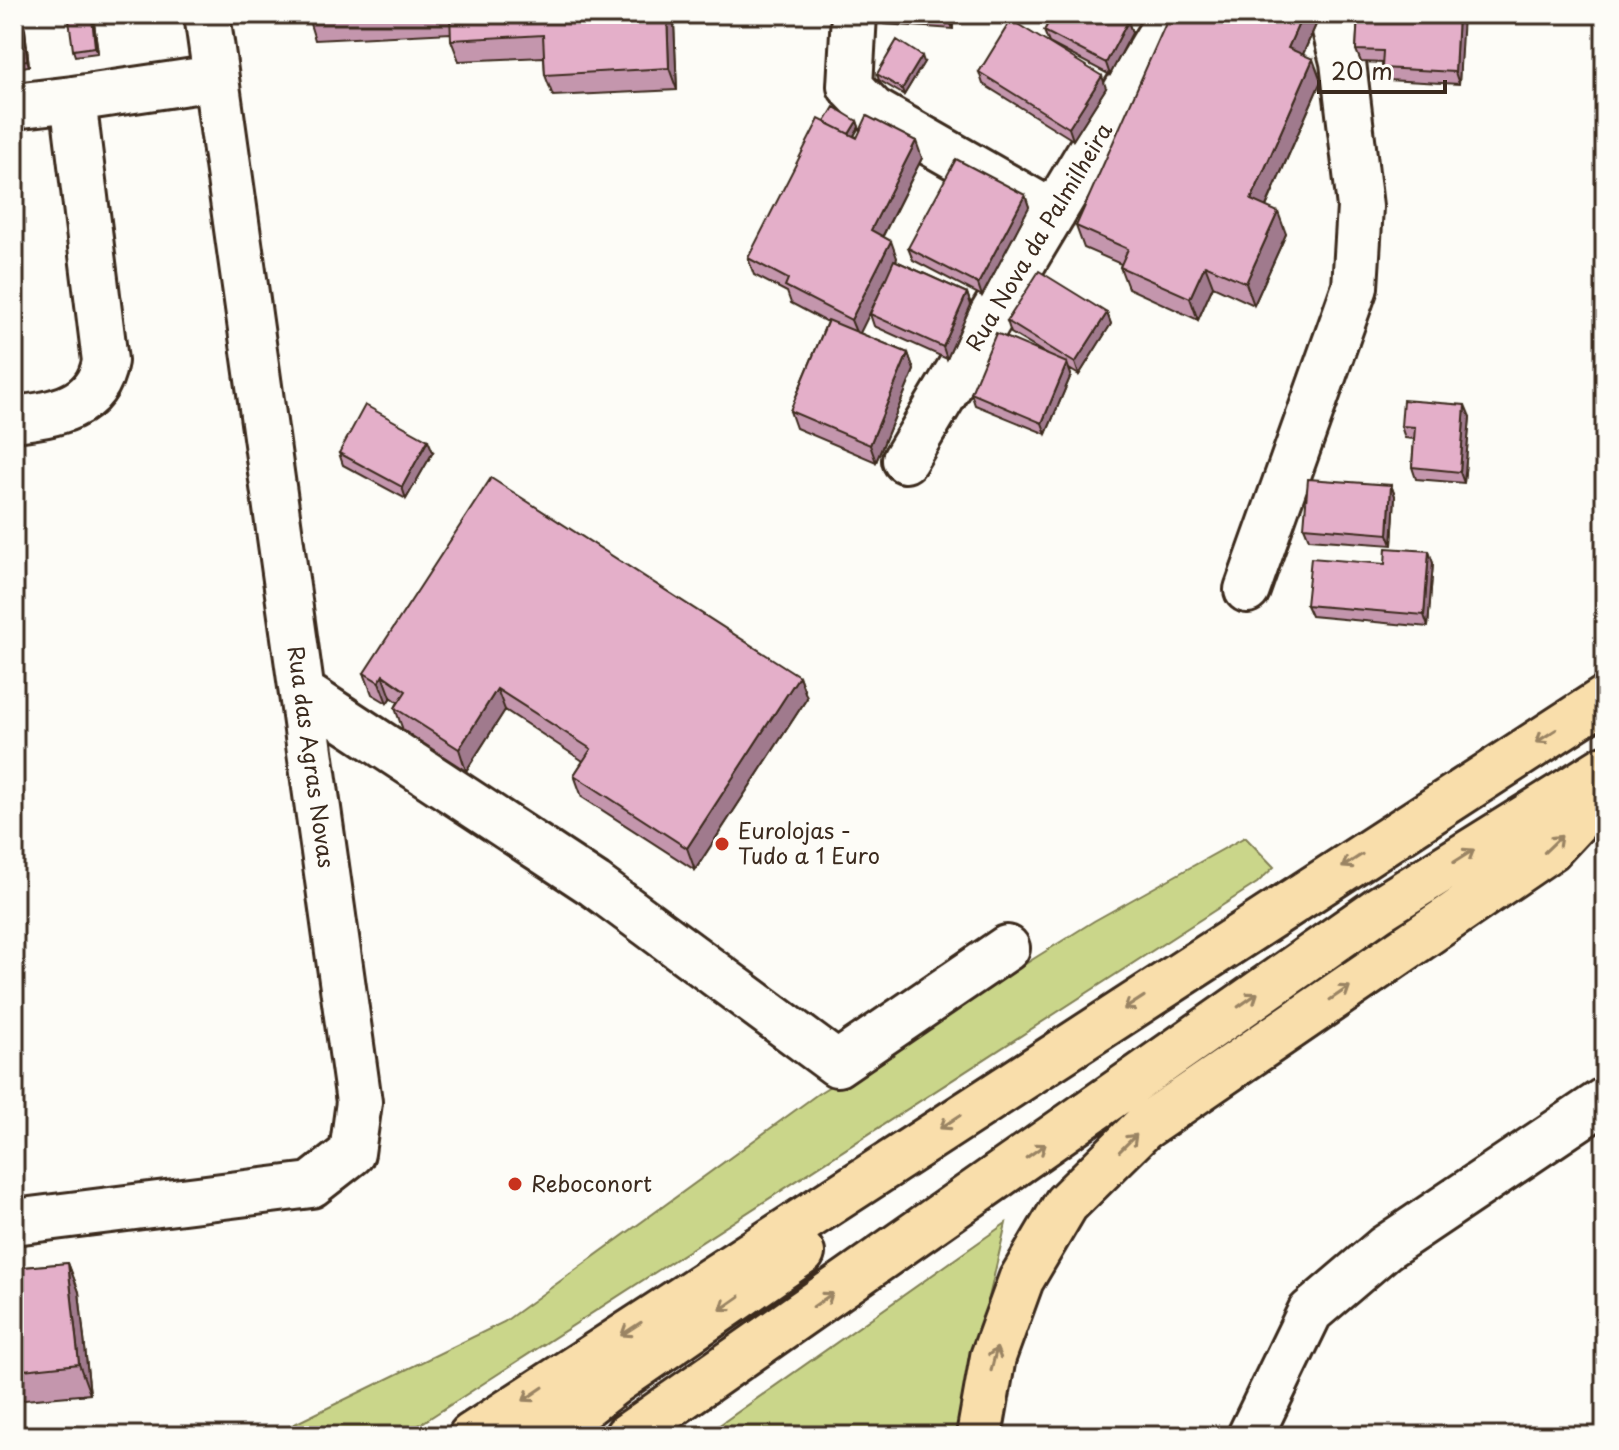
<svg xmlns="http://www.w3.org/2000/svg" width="1619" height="1450" font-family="'Playpen Sans',sans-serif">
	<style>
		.green { fill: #cad68a; stroke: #828054; stroke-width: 2 }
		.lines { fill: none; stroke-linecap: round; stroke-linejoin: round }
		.minor-casing { stroke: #3b2a1e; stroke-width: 50 }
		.highway-casing { stroke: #3b2a1e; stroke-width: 50 }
		.minor { stroke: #fdfcf7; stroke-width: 44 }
		.highway { stroke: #f9deab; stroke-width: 44 }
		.wall { fill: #c496ad; stroke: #3b2a1e; stroke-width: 2 }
		.shaded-wall { fill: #a07a8d; stroke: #3b2a1e; stroke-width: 2 }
		.building { fill: #e4afc9; stroke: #3b2a1e; stroke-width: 2 }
		.oneway { stroke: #9a8464 }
		.poi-dot { fill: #c8321e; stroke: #fdfcf7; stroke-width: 3 }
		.labels { text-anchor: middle; stroke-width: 7; stroke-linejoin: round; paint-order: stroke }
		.street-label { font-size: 22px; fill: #3b2a1e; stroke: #fdfcf7 }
		.poi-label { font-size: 22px; fill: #3b2a1e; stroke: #fdfcf7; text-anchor: start }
	</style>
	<rect width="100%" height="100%" fill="#fdfcf7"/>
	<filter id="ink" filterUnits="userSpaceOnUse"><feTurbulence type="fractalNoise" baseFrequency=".0125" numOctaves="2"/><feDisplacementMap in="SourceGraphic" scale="16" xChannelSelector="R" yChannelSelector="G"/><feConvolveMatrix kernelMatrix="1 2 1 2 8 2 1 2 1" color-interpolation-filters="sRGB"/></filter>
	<g filter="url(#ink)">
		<path class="green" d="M1245 837 1274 867 1257 883 402 1436H270L504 1322 819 1093 1094 921Z
			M1006 1223 961 1420V1436H704Z"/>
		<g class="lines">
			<defs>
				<path id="minor" d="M854 14 850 86 873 110 1053 213
					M73 99 215 78
					M14 106 73 99 105 361C97 409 54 414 14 419
					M905 460 1172 14
					M1247 590 1355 287 1360 207 1343 62 1331 14
					M302 692 595 885 837 1064 1007 948
					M14 1222 311 1185 352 1153 359 1102 207 14
					M1250 1436 1310 1312 1385 1248 1605 1100"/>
				<path id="highway" d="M471 1436 1605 699
					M546 1436 615 1382 802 1253
					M627 1436 1379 909 1605 768
					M979 1436 993 1357 1021 1280 1066 1204 1143 1128 1550 849 1605 790"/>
			</defs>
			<use href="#minor" class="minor-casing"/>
			<use href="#highway" class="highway-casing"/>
			<use href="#minor" class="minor"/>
			<use href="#highway" class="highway"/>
		</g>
		<path class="wall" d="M307 14H718L719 21 674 23 677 90 553 96 545 75 544 57 459 61 451 40V33L315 40Z
			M880 14H953V29L884 24Z
			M1053 14H1123L1121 18 1128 21 1132 33 1110 75 1049 43 1044 31Z
			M1358 14H1462L1459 84 1387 80 1382 68V63L1361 62 1356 50Z
			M1318 20 1303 54 1321 81 1266 207 1286 234 1254 305 1213 286 1198 320 1128 288 1120 267 1121 264 1084 248 1076 226Z
			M94 23 98 53 75 56 73 50Z
			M14 25 25 30 29 66 14 68Z
			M924 62 904 95 879 80 877 74Z
			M979 72 1106 88 1073 140 983 84Z
			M857 121 859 127 854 136 922 158 883 236 897 258 896 261 967 293 971 305 947 359 874 326 870 314 876 300 859 333 908 353 914 370 876 462 796 428 790 411 827 322 791 303 787 292 754 275 748 258 825 122Z
			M1025 195 1029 207 982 296 913 260 908 248Z
			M1107 313 1111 324 1079 375 1069 369 1071 375 1046 434 975 405 971 393 1046 354 1011 333 1007 321Z
			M1470 417 1464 483 1416 479 1412 467 1414 439 1405 438 1401 426Z
			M433 452 406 499 343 465 339 453Z
			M1391 485 1395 496 1392 545 1309 539 1304 527Z
			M1433 563 1428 627 1311 616 1306 605Z
			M364 673 799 676 807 698 695 870 582 797 574 775 583 761 505 710 466 771 403 730 395 708 398 702 391 697 387 703 372 694Z
			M68 1263 79 1292 90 1394 14 1401V1268Z"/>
		<path class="shaded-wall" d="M667 14H671L674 23 677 90 669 68Z
			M948 14H953V29L948 17Z
			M1303 14H1316L1318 20 1296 70 1288 48Z
			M1458 14H1462L1463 16 1459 84 1455 72Z
			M92 18 94 23 98 53 95 47Z
			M1128 21 1132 33 1110 75 1106 63Z
			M23 24 25 30 29 66 27 60Z
			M922 56 924 62 904 95 902 89Z
			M1313 59 1321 81 1259 222 1251 200Z
			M1102 76 1106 88 1073 140 1069 128Z
			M857 121 859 127 847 147 845 141Z
			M916 141 922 158 877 247 871 230Z
			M1025 195 1029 207 982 296 978 284Z
			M1278 212 1286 234 1254 305 1246 283Z
			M891 241 897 258 858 337 851 320Z
			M1205 265 1213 286 1198 320 1190 298Z
			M967 293 971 305 947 359 943 347Z
			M1107 313 1111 324 1079 375 1075 363Z
			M908 353 914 370 876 462 870 445Z
			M1067 363 1071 375 1046 434 1042 423Z
			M1465 405 1470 417 1464 483 1460 472Z
			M428 440 433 452 406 499 402 487Z
			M1391 485 1395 496 1392 545 1388 534Z
			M1429 551 1433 563 1428 627 1424 615Z
			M383 675 391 697 387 703 379 682Z
			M799 676 807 698 695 870 687 848Z
			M497 689 505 710 466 771 459 749Z
			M68 1263 79 1292 90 1394 79 1364Z"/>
		<path class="building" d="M307 14H385L307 18Z
			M450 14H667L669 68 545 75 543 35 451 40Z
			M900 14H948V17Z
			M1053 14H1114L1128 21 1106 63 1044 31Z
			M1170 14H1303L1288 48 1313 59 1251 200 1278 212 1246 283 1205 265 1190 298 1120 267 1128 249 1076 226Z
			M1358 14H1458L1455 72 1382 68 1383 51 1356 50Z
			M92 18 95 47 73 50 69 20Z
			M1011 20 1102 76 1069 128 979 72Z
			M23 24 27 60 14 62V25Z
			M897 40 922 56 902 89 877 74Z
			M834 107 857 121 849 134 825 122Z
			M867 116 916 141 871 230 891 241 851 320 785 286 788 279 748 258 819 119 857 138Z
			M956 159 1025 195 978 284 908 248Z
			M894 260 967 293 943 347 870 314Z
			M1039 271 1107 313 1075 363 1007 321Z
			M828 320 908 353 870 445 790 411Z
			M996 333 1067 363 1042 423 971 393Z
			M1403 400 1465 405 1460 472 1412 467 1415 427 1401 426Z
			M365 405 428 440 402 487 339 453Z
			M491 478 799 676 687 848 574 775 591 749 497 689 459 749 395 708 406 691 383 675 379 682 364 673Z
			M1308 479 1391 485 1388 534 1304 527Z
			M1386 548 1429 551 1424 615 1306 605 1311 558 1385 564Z
			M68 1263 79 1364 14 1371V1268Z"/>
		<defs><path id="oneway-shaft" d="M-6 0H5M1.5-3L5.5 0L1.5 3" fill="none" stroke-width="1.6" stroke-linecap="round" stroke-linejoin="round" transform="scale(2)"/></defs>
		<g class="oneway">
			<use href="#oneway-shaft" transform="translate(1546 736) rotate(148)"/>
			<use href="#oneway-shaft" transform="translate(1553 844) rotate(-44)"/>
			<use href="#oneway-shaft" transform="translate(1464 856) rotate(-32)"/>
			<use href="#oneway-shaft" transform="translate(1352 861) rotate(147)"/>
			<use href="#oneway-shaft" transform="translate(1340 993) rotate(-34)"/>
			<use href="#oneway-shaft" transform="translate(1248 1000) rotate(-35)"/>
			<use href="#oneway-shaft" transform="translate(1134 1003) rotate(147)"/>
			<use href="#oneway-shaft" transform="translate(950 1122) rotate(147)"/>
			<use href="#oneway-shaft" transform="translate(1128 1143) rotate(-45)"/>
			<use href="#oneway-shaft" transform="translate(1036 1151) rotate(-35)"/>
			<use href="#oneway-shaft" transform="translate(823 1300) rotate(-35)"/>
			<use href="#oneway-shaft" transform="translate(730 1303) rotate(145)"/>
			<use href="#oneway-shaft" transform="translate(631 1329) rotate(147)"/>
			<use href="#oneway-shaft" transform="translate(994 1359) rotate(-76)"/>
			<use href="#oneway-shaft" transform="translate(533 1394) rotate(146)"/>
		</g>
	</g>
	<g class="poi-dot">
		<circle cx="722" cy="844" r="8"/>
		<circle cx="515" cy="1184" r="8"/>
	</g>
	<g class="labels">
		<g class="street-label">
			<text transform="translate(1039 237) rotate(-59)" y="8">Rua Nova da Palmilheira</text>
			<text transform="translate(311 757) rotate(82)" y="8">Rua das Agras Novas</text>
		</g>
		<g class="poi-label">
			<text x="738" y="839">Eurolojas -<tspan x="738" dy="25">Tudo a 1 Euro</tspan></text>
			<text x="531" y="1192">Reboconort</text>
		</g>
	</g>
	<rect width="1619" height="1450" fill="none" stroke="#fdfcf7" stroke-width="48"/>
	<rect x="24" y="24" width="1571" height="1402" fill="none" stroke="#3b2a1e" stroke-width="3" filter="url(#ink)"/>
	<path d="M1319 80v12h126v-12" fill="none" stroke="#3b2a1e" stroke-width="4"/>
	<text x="1331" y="80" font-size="24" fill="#3b2a1e" stroke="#fdfcf7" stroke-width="6" paint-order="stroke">20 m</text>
</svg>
